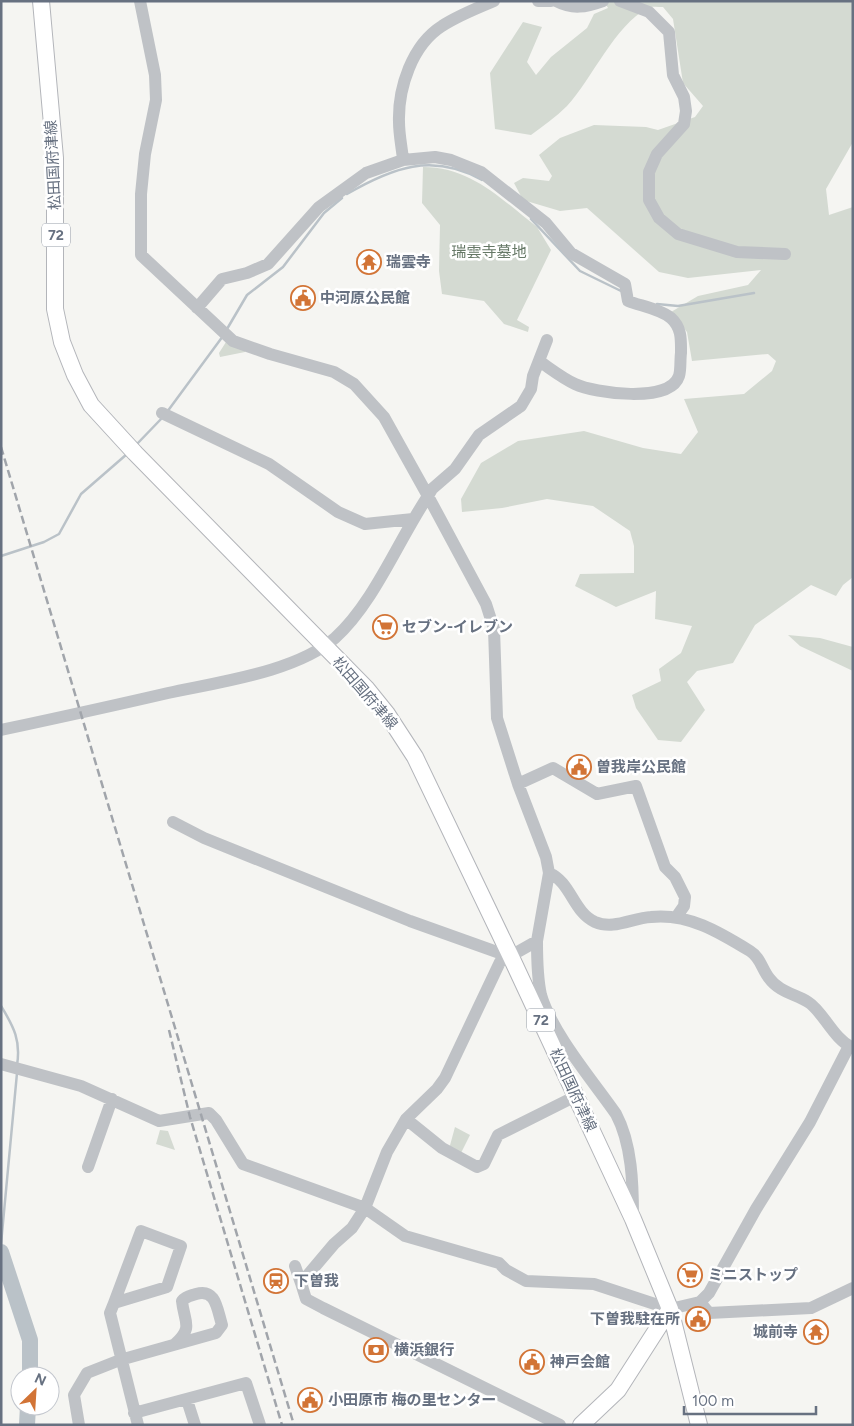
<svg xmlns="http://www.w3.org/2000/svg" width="854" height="1426" font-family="Figtree,'Noto Sans JP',sans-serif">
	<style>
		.green { fill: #d4dad2 }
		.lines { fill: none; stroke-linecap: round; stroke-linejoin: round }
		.stream { stroke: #bac2c8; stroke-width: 2.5 }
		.river { stroke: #bac2c8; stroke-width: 16 }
		.major-casing { stroke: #b3b5ba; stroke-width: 18 }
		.minor { stroke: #bfc2c6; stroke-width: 12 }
		.major { stroke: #fff; stroke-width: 16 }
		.rail { stroke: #a1a5ab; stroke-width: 2.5; stroke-dasharray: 8 4; stroke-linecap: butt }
		.labels { text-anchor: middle; stroke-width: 5; stroke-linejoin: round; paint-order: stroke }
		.shield { fill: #fff; stroke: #959ca7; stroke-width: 1 }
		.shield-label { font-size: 14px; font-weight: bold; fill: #677181 }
		.street-label { font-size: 15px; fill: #677181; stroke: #fff }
		.park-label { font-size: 15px; fill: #667866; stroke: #fff }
		.poi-label { font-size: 15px; font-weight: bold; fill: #677181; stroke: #fff; text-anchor: start }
	</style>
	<rect width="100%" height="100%" fill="#f5f5f2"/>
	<path class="green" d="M604 1H853V142L826 189 829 215 853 207V577L843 585 836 596 811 585 755 625 733 663 697 671 687 682 705 710 681 742 658 740 636 708 632 695 661 681 659 669 681 653 692 626 655 619 656 591 616 607 575 586 580 574 634 573V546L630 531 593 506 547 499 502 508 462 512 461 499 481 463 518 441 584 431 643 448 681 454 698 432 684 399 744 394 772 371 776 361 768 354 692 361 687 332 671 312 698 296 748 285 761 270 688 278 659 272 587 208 560 211 523 200 514 183 523 178 549 181 552 176 539 155 560 138 594 125 646 127 658 130 695 117 703 106 683 83 673 19 663 7C658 7 652 6 648 8 615 25 592 79 567 106 556 117 543 126 531 135L495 129 490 73 523 22 542 27 527 62 536 75 551 57 587 28 594 14 608 8Z
		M423 167C471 167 501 199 537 227L551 250 517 320 529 327 528 332 504 324 484 301 442 294 439 271 440 225 422 203Z
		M226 342 246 348 245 352 220 357 219 353Z
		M788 635 820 638 853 647V671L800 646Z
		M455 1127 470 1135 460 1155 449 1149Z
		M160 1130 168 1131 175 1150 156 1144Z"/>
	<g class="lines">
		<path class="stream" d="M347 194C392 168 432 152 482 180
			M531 219 580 271 621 291
			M657 304 678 306 754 293
			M227 329 247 295 283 267 324 213 342 198
			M167 412 223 336
			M136 445 162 418
			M1 556 44 542 59 534 81 494 127 454
			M1 1006C14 1027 21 1041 17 1065
			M1 1244 17 1073"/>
		<path class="river" d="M1 1252 30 1340V1376
			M27 1425 28 1406"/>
		<defs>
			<path id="major" d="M41 1 55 158V309L62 342 75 375 91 405 135 453 366 688 387 714 415 757 511 957 633 1219 670 1309 699 1425
				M581 1425 618 1390 670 1309"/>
		</defs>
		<use href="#major" class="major-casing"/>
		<path class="minor" d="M538 1H551
			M556 1C573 10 586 7 603 1
			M620 1 649 12 669 32 673 75 684 97 686 111 684 124 657 154 649 172V200L659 218 678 234 737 252 785 254
			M403 160C402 148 399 135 399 122 398 88 412 45 442 26 457 16 477 8 494 1
			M197 308 222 279 247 273 268 264 319 207 366 173 403 160 435 157 451 160 481 172 546 223 571 253 625 284 628 301C641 306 660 309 671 318 682 328 681 340 681 353 680 360 681 370 679 376 670 404 594 393 575 384 562 378 551 369 539 361
			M547 340 533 376 531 389 521 406 479 435 455 469 432 489 428 496 486 604 494 629 497 718 518 784 546 857 549 873 537 941 500 962 445 1078 437 1089 406 1119 387 1152 365 1208 352 1228 334 1244 301 1283 306 1299 323 1308 560 1425
			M162 413 269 464 338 512 365 524 413 519
			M1 730C57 718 112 706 168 693 218 682 296 672 335 638 374 603 399 539 428 496L384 417 354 384 334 372 270 354 233 341 141 255V194L145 154 156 100 155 75 140 1
			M518 784 553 768 597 794 636 786 665 867 675 877 685 897 684 906 677 916
			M173 822 204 838 410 921 511 957
			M549 873C571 882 573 912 595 922 614 930 632 918 651 917 688 913 719 932 750 951 760 957 762 969 769 978 779 992 795 994 808 1002 823 1011 833 1039 853 1048
			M537 941C537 959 537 977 541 995 552 1033 593 1081 616 1114 632 1144 633 1184 633 1217
			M1 1064 81 1086 159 1121 209 1113 216 1120 243 1164 365 1208 405 1236 499 1263 506 1270 526 1281 594 1284 670 1309 700 1302 709 1293 756 1209 810 1122 849 1046
			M406 1119 442 1148 477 1167 484 1164 498 1135 576 1096
			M88 1167 112 1099
			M295 1266 301 1283
			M700 1302 709 1313 811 1308 853 1288
			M114 1303 167 1287 181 1246 141 1231 114 1303 110 1313 138 1425
			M187 1400 195 1425
			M134 1413 246 1383 260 1425
			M79 1425 74 1395 87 1373 120 1360 216 1333 222 1325C217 1309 216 1288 196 1294 190 1296 186 1296 182 1301 184 1322 194 1327 175 1344"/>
		<use href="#major" class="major"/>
		<path class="rail" d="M1 447 294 1425
			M169 1030 190 1117 282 1425"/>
	</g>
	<defs>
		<symbol id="temple-ring" viewBox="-11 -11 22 22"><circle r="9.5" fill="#fff" stroke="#d27436" stroke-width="1.5"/><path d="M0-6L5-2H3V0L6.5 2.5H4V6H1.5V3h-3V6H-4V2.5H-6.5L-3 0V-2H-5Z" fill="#d27436"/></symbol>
		<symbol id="civic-ring" viewBox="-11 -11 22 22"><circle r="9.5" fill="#fff" stroke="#d27436" stroke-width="1.5"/><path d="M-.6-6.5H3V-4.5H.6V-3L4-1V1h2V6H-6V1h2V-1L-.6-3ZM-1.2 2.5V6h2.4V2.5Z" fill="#d27436"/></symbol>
		<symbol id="supermarket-ring" viewBox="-11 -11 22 22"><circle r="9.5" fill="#fff" stroke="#d27436" stroke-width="1.5"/><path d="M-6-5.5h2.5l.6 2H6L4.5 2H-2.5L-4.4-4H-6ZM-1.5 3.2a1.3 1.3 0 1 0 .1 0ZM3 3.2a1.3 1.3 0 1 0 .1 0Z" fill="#d27436"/></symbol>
		<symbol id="station-ring" viewBox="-11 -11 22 22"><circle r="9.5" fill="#fff" stroke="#d27436" stroke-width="1.5"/><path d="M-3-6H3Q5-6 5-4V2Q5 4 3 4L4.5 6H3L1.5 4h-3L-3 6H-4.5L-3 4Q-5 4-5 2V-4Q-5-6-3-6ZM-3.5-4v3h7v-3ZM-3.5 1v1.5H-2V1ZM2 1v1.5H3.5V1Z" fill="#d27436"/></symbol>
		<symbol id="bank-ring" viewBox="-11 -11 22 22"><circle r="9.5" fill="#fff" stroke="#d27436" stroke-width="1.5"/><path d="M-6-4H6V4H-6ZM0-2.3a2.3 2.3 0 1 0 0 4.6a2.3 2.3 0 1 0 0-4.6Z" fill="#d27436"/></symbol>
	</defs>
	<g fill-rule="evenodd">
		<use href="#temple-ring" x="355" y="248" width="28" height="28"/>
		<use href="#civic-ring" x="289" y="284" width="28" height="28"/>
		<use href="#supermarket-ring" x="371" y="613" width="28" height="28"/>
		<use href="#civic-ring" x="565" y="753" width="28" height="28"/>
		<use href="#supermarket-ring" x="676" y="1261" width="28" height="28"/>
		<use href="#station-ring" x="262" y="1267" width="28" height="28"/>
		<use href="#civic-ring" x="684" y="1305" width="28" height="28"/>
		<use href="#temple-ring" x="802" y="1318" width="28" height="28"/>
		<use href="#bank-ring" x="362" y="1336" width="28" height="28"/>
		<use href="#civic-ring" x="518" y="1348" width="28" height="28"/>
		<use href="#civic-ring" x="296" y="1386" width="28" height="28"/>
	</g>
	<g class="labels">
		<g class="shield">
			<rect x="42" y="223.5" width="28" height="23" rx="4"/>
			<rect x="527" y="1008.5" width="28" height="23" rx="4"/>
		</g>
		<g class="shield-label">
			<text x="56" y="240">72</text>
			<text x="541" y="1025">72</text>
		</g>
		<g class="street-label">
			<text transform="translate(53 165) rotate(-93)" y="5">松田国府津線</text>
			<text transform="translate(365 693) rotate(49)" y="5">松田国府津線</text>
			<text transform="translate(573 1090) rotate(65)" y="5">松田国府津線</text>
		</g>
		<g class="park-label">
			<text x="489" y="257">瑞雲寺墓地</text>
		</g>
		<g class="poi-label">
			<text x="386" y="267">瑞雲寺</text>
			<text x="320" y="303">中河原公民館</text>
			<text x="402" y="632">セブン-イレブン</text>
			<text x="596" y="772">曽我岸公民館</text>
			<text x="708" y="1280">ミニストップ</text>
			<text x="294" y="1286">下曽我</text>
			<text x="680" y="1324" text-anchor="end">下曽我駐在所</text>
			<text x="798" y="1337" text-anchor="end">城前寺</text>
			<text x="394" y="1355">横浜銀行</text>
			<text x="550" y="1367">神戸会館</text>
			<text x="328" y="1405">小田原市 梅の里センター</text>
		</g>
	</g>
	<rect width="854" height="1426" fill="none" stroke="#677181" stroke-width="5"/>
	<g transform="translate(35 1391) rotate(25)"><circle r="24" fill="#ffffff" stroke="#c2c6cd"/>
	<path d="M0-4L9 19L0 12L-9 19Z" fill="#d27436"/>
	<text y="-8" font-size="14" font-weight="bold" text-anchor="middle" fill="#677181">N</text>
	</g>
	<path d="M684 1406v8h132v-8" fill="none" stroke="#677181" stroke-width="2.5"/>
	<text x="692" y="1406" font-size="15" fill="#677181" stroke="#ffffff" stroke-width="4" paint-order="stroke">100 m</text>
</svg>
